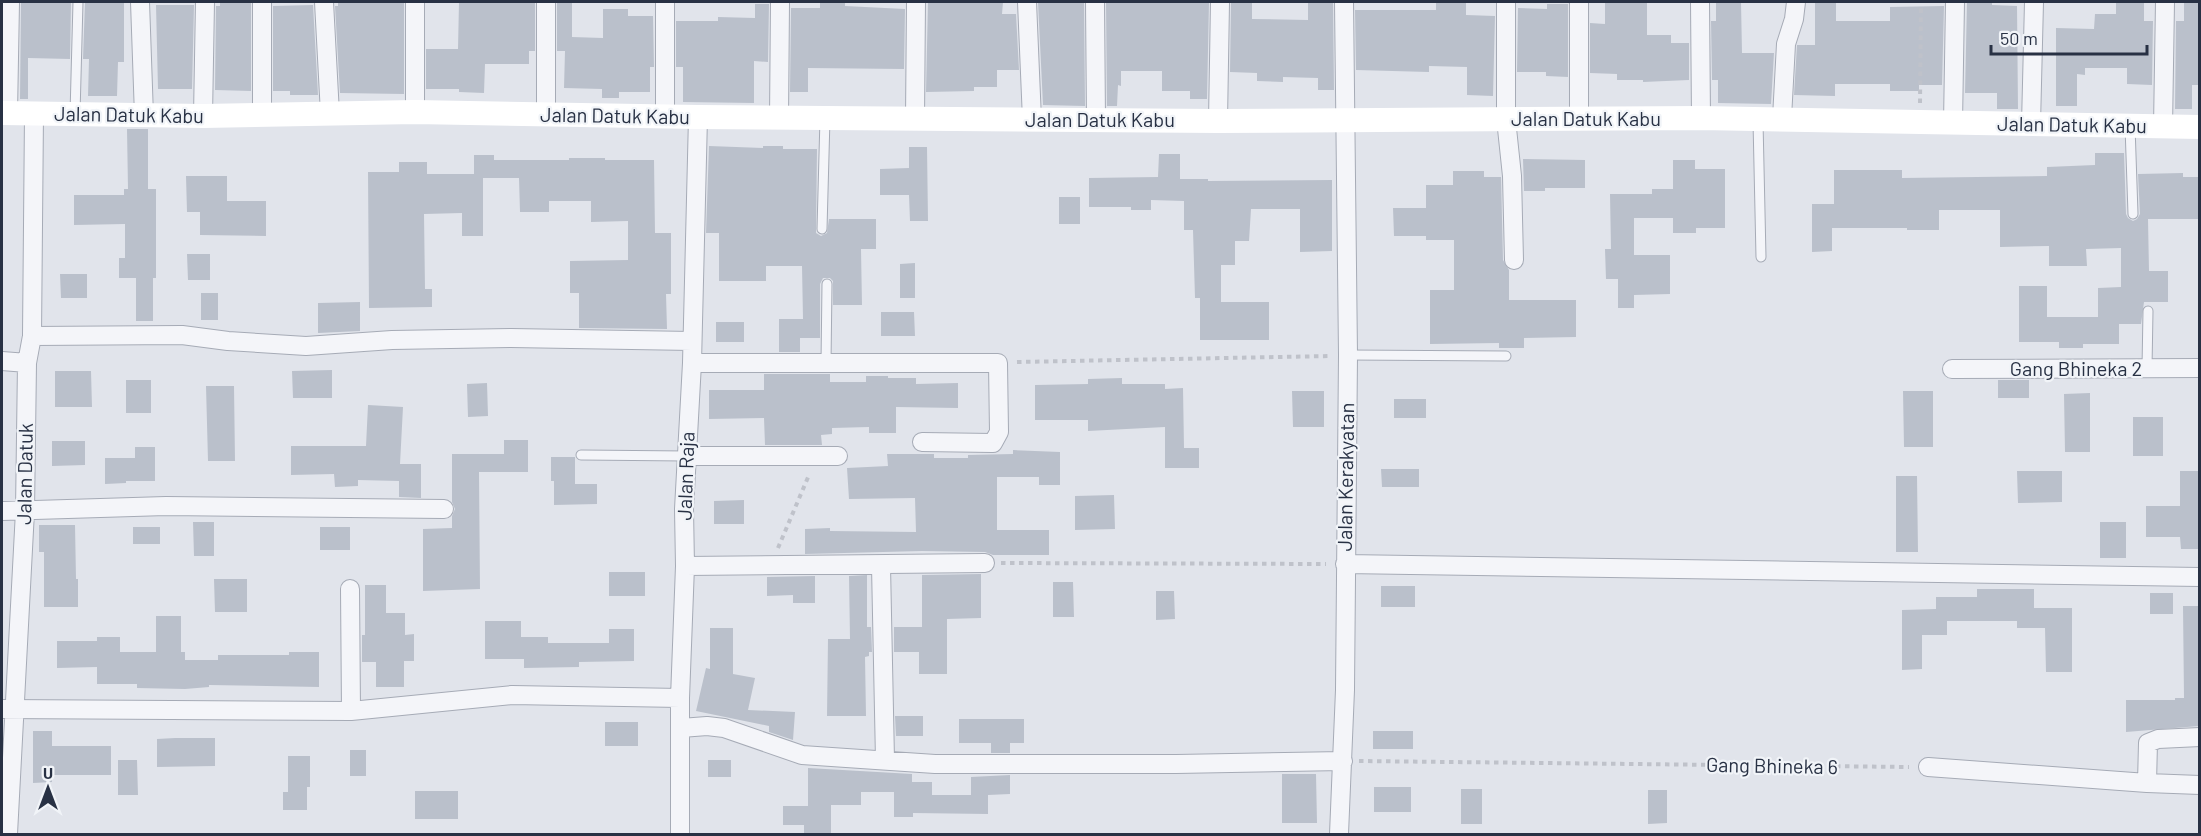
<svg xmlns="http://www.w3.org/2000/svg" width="2201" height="836" font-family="Barlow,sans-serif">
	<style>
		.building { fill: #bac0cb }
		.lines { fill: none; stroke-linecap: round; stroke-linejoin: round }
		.lane-casing { stroke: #a6abb6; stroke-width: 11 }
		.street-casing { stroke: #a6abb6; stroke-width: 20 }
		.path { stroke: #bfc2ca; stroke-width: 4; stroke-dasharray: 4.5 4.5; stroke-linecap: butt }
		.lane { stroke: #f4f5f9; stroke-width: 9 }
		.street { stroke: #f4f5f9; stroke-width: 18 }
		.secondary { stroke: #fff; stroke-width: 24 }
		.labels { text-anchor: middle; stroke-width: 4.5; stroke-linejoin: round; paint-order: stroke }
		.street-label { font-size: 20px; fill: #283144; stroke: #f1f4f8 }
	</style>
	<rect width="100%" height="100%" fill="#e1e4eb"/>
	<path class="building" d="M21 2H71L70 59 28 58V99H20Z
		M85 2H124V62H118L117 96H88L89 59H83Z
		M220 2H251V91L215 90 216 6H220Z
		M338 2H404V94L340 93 335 6H338Z
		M459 2H535V51H529V64H485L484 93 459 92V89H426V49H458Z
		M557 2H572V37L603 38V9H628V16H653L654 67H650V92H619V98H602V89L564 88 565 51H557Z
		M820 2H845V6L905 9 904 69 808 68V92H790L791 8H820Z
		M928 2H1003L1002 14H1016L1019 70H997V87H974V91L926 92Z
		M1038 2H1084L1085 106 1043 105Z
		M1106 2H1209L1207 99H1190V91H1162V71H1121V86L1118 85 1117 106H1107Z
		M1231 2H1252V19L1308 20V2H1333L1334 90H1318V78L1283 77V82L1257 81V73L1230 72Z
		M1436 2H1466V15L1495 16 1493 96 1467 95V67L1429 66V72L1356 70 1355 10H1436Z
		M1605 2H1647V35H1671V43H1689V80L1643 82V80H1617V74L1590 73V23L1605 24Z
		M1716 2H1741L1742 53H1774L1771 104 1718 103V80H1712L1711 21H1716Z
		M1815 2H1836V21H1890V7L1944 6 1942 85H1919V91H1890V84H1835V96L1794 95 1797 45H1815Z
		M1967 2H1992V5L2017 6 2018 109H1997V93H1965Z
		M2116 2H2144V21H2153L2152 85 2127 84V68H2085V75L2077 74V106H2056V28L2094 29 2095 14H2116Z
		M2184 2H2199V85H2192V109H2175L2176 21H2184Z
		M755 4H769L768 62 754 61V103L683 102V67H676V21H718V17L755 18Z
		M1547 4H1568V77L1546 76V72H1517L1518 8 1547 9Z
		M156 5H194L192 89H158Z
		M313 5 318 95H290V91H273V6Z
		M127 129H148V189H156V278H153V321H136V278H119V258H125V224L74 225V195H124V189H128Z
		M709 146 763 148V146H783V149H817L816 233 821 236 827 233 829 219H876V249H861L862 305H833V281L830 278H823L820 284V338H800V352H779V319H803L802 266H766V281H719V233H706Z
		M909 147H927L928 221H910L909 195H880V169L909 168Z
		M2095 153H2124L2126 214 2128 218 2133 221 2137 219 2140 214 2138 174 2183 173V177H2199V219H2148L2149 271H2168V302H2144L2141 324H2119V344H2083V348H2059V342H2019V286H2047V317H2098V288L2121 287V248L2086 249 2087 266H2049V246L2000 247V210H1939V230H1907V228H1832V251L1812 252V204H1834V170H1902V178L2047 176V167L2095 165Z
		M1159 154H1180V179H1208V181L1332 180V251L1300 252V209H1251L1249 241H1235V265H1221V302H1269V340H1200V298H1195L1193 230H1184V201L1151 200V210H1131V207H1089V178L1158 177Z
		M474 155H494V160H569V158H605V160H654L655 233H671V294H666L667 329 579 328V293H570V261L628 260V221L591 222V201H549V212H520L519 178H483V236H462V213L424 214 425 289H432V307L369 308 368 172H399V162H427V174H474Z
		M1523 159 1585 160V188H1545V191H1524Z
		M1673 160H1695V169H1725V228H1696V233H1673V218H1634V255H1670V294L1634 295V308H1618V279H1606L1605 249H1611L1610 194H1652V189H1673Z
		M1453 171H1484V177H1501L1503 260 1509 270V300H1576V337L1524 338V348H1499V343L1430 344V290H1454V240H1426V236H1394L1393 208H1426V185H1453Z
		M186 176H227V201H266V236L200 235V212H187Z
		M1059 197H1080V224H1059Z
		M187 254H210V280H188Z
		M915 263V298H900V264Z
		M60 274H87V298H61Z
		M201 293H218V320H201Z
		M360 302V331L318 333V303Z
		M881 312H914L915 336H881Z
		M716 322H744V342H716Z
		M332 370V398H293L292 371Z
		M55 371H91L92 407H55Z
		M764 374H830V382H866V376H888V378H916V384L958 383V408L896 407V433H869V427L832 428V434L821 435 822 445H765L764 418 709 419V390H764Z
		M1122 378V384H1165V389L1183 388 1184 448H1199V468H1165V427L1088 431V420H1035V385L1088 384V379Z
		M126 380H151V413H126Z
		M1998 380H2029V398H1998Z
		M487 383 488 416 468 417 467 384Z
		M206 386H234L235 461H208Z
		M1292 391H1324V427H1293Z
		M1903 391H1933V447H1904Z
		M2090 393V452H2065L2064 394Z
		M1394 399H1426V418H1394Z
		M368 405 403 407 400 464H421V498L399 497V481L358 480V486L335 487 334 474 291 475V446H366Z
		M2133 417H2163V456H2133Z
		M504 440H528V472H479L480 589 423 591V529L452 528V516L455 509 452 502V454H504Z
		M52 441H85V465L52 466Z
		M135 447H155V481H126V483L105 484V458H135Z
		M1013 450 1060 452V485H1039V477H997V530H1049V555H993L985 552 922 551 805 554V529L830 528V531L916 532 915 498 849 499 847 468 888 466 887 454H934V458H968V455L1013 454Z
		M551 457H575V484H597V504L554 505V481H551Z
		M1381 469H1419V487H1382Z
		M2017 471H2062V502L2018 503Z
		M2180 471H2199V549H2181L2180 537H2146V506H2180Z
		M1896 476H1917L1918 552H1896Z
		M1114 495 1115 529 1075 530V496Z
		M744 500V524H714V501Z
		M193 522H214V556H194Z
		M2100 522H2126V558H2100Z
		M39 525H75L76 579H78V607H44V552H39Z
		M133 527H160V544H133Z
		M320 527H350V550H320Z
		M609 572H645V596H609Z
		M981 574V618L947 619V674H919V652H894V627H922V575Z
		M867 575V627H871L872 652H869V656L865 657 866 716H827L828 639H850L849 576Z
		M815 576V603H793V595L767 596V577Z
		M214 579H247V612H215Z
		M1053 582H1073L1074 617H1053Z
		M365 585H386V613H405V635L414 634V661H404V687H376V662H362V635H365Z
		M1381 586H1415V607H1381Z
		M1977 589H2034V608H2072V672H2046L2045 628H2017V621H1947V635H1922V669L1902 670V610L1936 609V597H1977Z
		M1156 591H1174L1175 619 1156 620Z
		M2150 593H2173V614H2150Z
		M2183 606H2199V726L2126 732V700H2175V698H2184Z
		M156 616H181V652H185V660H218V655H289V652H319V687L209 685V687L185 689 137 688V684H97V667L57 668V641H97V637H120V652H156Z
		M485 621H521V637H548V643H609V629H634V661L579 662V667L524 668V659H485Z
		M710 628H733V674L755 678 748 710 795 712 793 740 769 732V726L696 711 706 668 710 669Z
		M895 716H923V736H896Z
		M959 719H1024V743H1010V753H991V743H959Z
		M605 722H638V746H605Z
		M33 731H52V746H111V775H52V782L33 783Z
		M1373 731H1413V749H1373Z
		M175 738H215V766L157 767V739Z
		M350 750H366V776H350Z
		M288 756H310V787H307V810H283V792H288Z
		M118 760H137L138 795H118Z
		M708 760H731V777H708Z
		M808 768 912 774V782H932V795H971V777L1010 775V794L988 795V814L913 813V817H894V792H861V805H831V834H804V825H783V806H808Z
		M1282 774H1316L1317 823H1282Z
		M1374 787H1411V812H1374Z
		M1461 789H1482V824H1461Z
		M1648 790H1667V823L1648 824Z
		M415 791H458V819H415Z"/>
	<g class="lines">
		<defs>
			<path id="lane" d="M75 114 78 2
				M1758 121 1761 257
				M2130 126 2133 214
				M822 229 825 118
				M1348 355 1506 356
				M826 363 827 284
				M2147 368 2148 311
				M581 455 686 456"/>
			<path id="street" d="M140 2 144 116
				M262 2V116
				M324 2 330 114
				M415 2V112
				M546 2V115
				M665 2V116
				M1027 2 1032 120
				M1095 2 1096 120
				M1506 2V119L1512 176 1514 260
				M1579 2V120
				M1700 2 1701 118
				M8 113 10 2
				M203 116 205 2
				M779 118 780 2
				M915 118 916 2
				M1782 118 1786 44 1794 19 1796 2
				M1218 121 1220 2
				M1953 123 1955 2
				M2031 124 2034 2
				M2163 127 2165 2
				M32 336 182 335 228 341 306 346 392 340 511 338 692 341
				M2 361 27 363
				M692 363H998L999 432 993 443 922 442
				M1952 369 2200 368
				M686 456H838
				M2 511 166 506 444 509
				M1345 564 2200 577
				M685 566 985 563
				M881 566 885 760
				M350 589 351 711
				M2 709 351 711 512 695 680 698
				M681 728 707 726 724 728 802 755 935 764H1176L1343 761
				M1928 767 2147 783 2200 785
				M2147 783 2148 743 2158 739 2200 737
				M8 834 25 511 27 363 32 336 34 114
				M680 834V698L685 566 684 509 692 363 698 117
				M1339 834 1345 690 1348 355 1344 2"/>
		</defs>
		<use href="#lane" class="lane-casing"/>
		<use href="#street" class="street-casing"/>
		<path class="path" d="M1920 103 1921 4
			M1017 362 1330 356
			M778 548 809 475
			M1001 563 1326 564
			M1359 761 1909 767"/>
		<use href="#lane" class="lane"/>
		<use href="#street" class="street"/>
		<path class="secondary" d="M2 113 203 116 415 112 698 117 1218 121 1701 118 2200 127"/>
	</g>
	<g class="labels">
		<g class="street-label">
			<text transform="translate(129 115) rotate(1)" y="7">Jalan Datuk Kabu</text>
			<text transform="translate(615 116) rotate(1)" y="7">Jalan Datuk Kabu</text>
			<text x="1586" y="126">Jalan Datuk Kabu</text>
			<text x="1100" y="127">Jalan Datuk Kabu</text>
			<text transform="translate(2072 125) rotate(1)" y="7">Jalan Datuk Kabu</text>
			<text x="2076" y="376">Gang Bhineka 2</text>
			<text transform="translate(25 474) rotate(-89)" y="7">Jalan Datuk</text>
			<text transform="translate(686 476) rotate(-88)" y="7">Jalan Raja</text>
			<text transform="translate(1346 477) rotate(-89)" y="7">Jalan Kerakyatan</text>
			<text transform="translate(1772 766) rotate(1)" y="7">Gang Bhineka 6</text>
		</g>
	</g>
	<rect width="2201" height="836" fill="none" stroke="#283144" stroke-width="6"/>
	<g transform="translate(48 788)" stroke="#f1f4f8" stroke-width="4.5" paint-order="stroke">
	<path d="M0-4.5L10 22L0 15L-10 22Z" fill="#283144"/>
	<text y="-9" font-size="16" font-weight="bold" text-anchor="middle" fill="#283144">U</text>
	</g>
	<path d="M1991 45v9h156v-9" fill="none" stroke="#283144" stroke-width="3"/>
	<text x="2000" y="45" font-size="18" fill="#283144" stroke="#f1f4f8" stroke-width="4.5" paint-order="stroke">50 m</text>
</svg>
